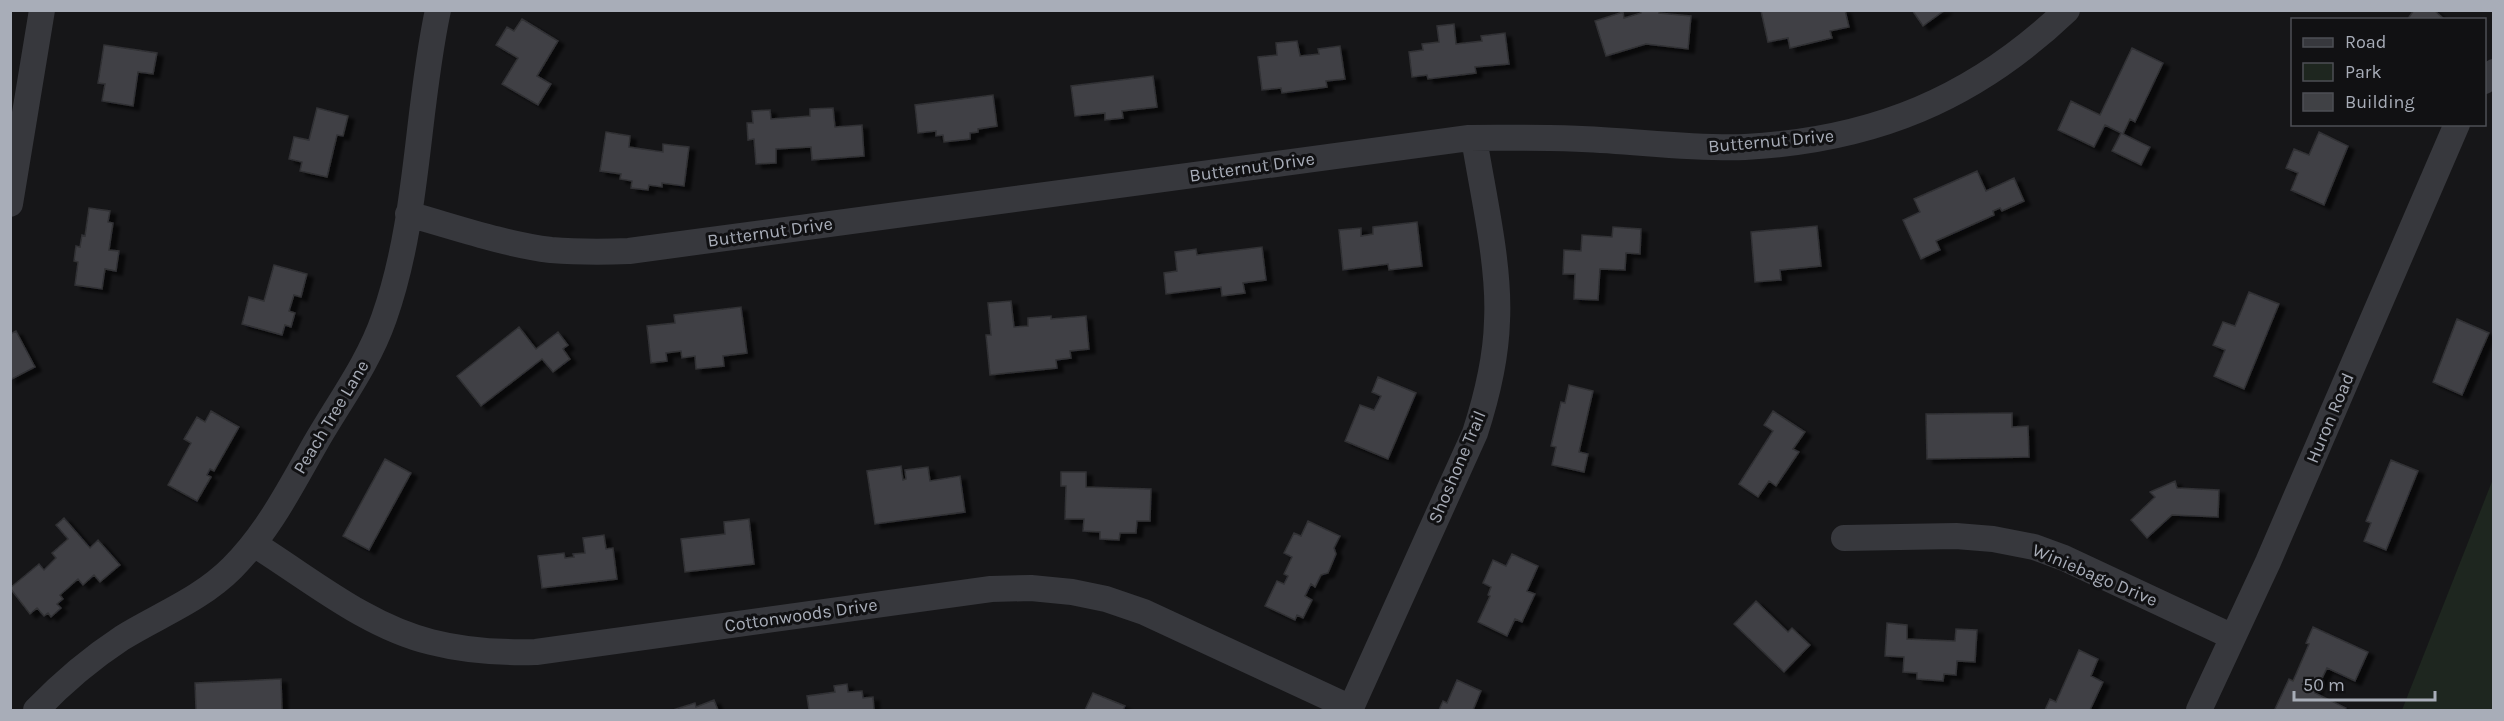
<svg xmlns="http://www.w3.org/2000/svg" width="2504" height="721" font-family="Karla,sans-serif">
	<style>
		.green { fill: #1e261f }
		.building { fill: #404145; stroke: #303034; stroke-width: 1.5; filter: url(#shadow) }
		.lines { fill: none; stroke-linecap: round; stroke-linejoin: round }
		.minor { stroke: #37383d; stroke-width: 26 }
		.labels { text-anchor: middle; stroke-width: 6; stroke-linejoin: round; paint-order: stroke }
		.street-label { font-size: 18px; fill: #a8adb8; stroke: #111113 }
	</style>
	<defs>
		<filter id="shadow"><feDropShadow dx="6" dy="4" stdDeviation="1.5" flood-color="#0009"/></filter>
	</defs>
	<rect width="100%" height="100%" fill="#161618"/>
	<path class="green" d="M2493 479V710H2402Z"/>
	<path class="building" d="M1641 10H1659V13L1691 16 1688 49 1646 44 1606 56 1595 21 1623 12 1624 18 1641 13Z
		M1845 10 1849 27 1830 31 1832 38 1790 48 1788 38 1768 42 1761 11Z
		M1912 10H1945L1923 26Z
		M2414 10H2434L2445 20H2407Z
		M522 19 558 41 537 76 551 84 538 105 502 84 518 58 496 45 507 27 514 31Z
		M1454 24 1456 44 1482 41 1481 36 1505 33 1509 64 1475 67 1476 73 1428 79 1427 75 1412 77 1409 52 1423 50 1422 44 1439 42 1437 26Z
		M1297 41 1300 56 1319 54 1318 49 1340 46 1345 79 1326 81 1327 87 1282 93 1281 88 1262 90 1258 57 1277 55 1276 43Z
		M104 45 157 53 153 74 138 72 133 106 102 101 105 84 98 83Z
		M2132 48 2163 63 2135 122 2130 119 2123 134 2150 147 2141 165 2112 151 2121 133 2105 125 2094 147 2058 130 2071 101 2100 115Z
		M1153 76 1157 107 1122 111 1123 118 1105 120V113L1075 116 1071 86Z
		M993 95 997 126 978 129V132L970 133V139L944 142 943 135 936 136V131L918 133 915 105Z
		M317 108 348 116 343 136 337 135 327 177 300 171 302 162 289 159 294 137 309 140Z
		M833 108 835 127 862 125 864 156 812 160 811 147 776 149V163L756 164 754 139 748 140 747 123H753L752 111 770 110 771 119 810 116V109Z
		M606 132 630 136 629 147 663 152V144L689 147 684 186 662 183V187L649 185 648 190 631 188 632 181 620 179 621 174 600 171Z
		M2319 132 2348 146 2324 205 2291 190 2298 173 2286 168 2294 149 2309 155Z
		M1977 171 1986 191 2014 178 2024 201 2002 211 2000 208 1993 211 1994 215 1936 241 1940 250 1921 259 1903 220 1920 212 1914 199Z
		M89 208 110 211 108 222 113 223 109 250 119 251 116 271 105 269 102 289 75 285 78 262 74 261 76 246 80 247 82 235 85 236Z
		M1417 222 1422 266 1389 270 1388 264 1343 270 1339 230 1361 228V236L1373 234V227Z
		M1817 226 1821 266 1780 270 1781 280 1755 282 1751 232Z
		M1613 227 1641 229 1640 254 1626 253 1625 270 1600 269 1598 300 1574 299 1575 274H1563L1564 250 1581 251 1582 235 1612 237Z
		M1262 247 1266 280 1243 283 1245 293 1222 296 1221 287 1166 294 1164 273 1177 271 1175 252 1196 249 1197 255Z
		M274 265 307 274 301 297 294 295 289 311 295 313 291 327 285 325 282 335 242 324 249 297 264 301Z
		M2249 292 2279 304 2244 389 2214 376 2225 350 2213 345 2223 322 2235 326Z
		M1011 301 1014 327 1028 326V318L1051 316V319L1086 316 1089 349 1070 351 1071 358 1056 360 1057 368 990 375 986 335H991L988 303Z
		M741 307 747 353 723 356 724 366 696 369 695 356 682 358 681 351 666 353 667 361 651 363 647 326 675 323 674 315Z
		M2457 319 2489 333 2462 395 2433 382Z
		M519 327 536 349 558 332 568 345 563 349 570 359 553 372 542 359 481 406 457 376Z
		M16 331 35 367 10 380V334Z
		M1378 377 1416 393 1388 459 1345 441 1360 405 1374 410 1381 396 1372 392Z
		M1569 385 1593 391 1579 452 1588 454 1584 472 1552 465 1556 447 1551 446 1561 402 1565 403Z
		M211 411 239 427 214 471 210 469 207 475 211 477 197 501 168 485 191 443 184 439 197 417 205 422Z
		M1773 411 1805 432 1793 449 1799 452 1776 486 1769 481 1758 497 1739 484 1773 431 1764 425Z
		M2012 413V427L2028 426 2029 457 1927 459 1926 414Z
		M385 459 411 473 369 550 343 536Z
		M2391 460 2418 471 2386 550 2364 541 2371 523 2366 521Z
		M901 466 903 480 906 479 905 470 928 467 930 481 960 476 965 512 875 524 867 471Z
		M1061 472H1086V487L1151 489 1150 521H1137L1136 533H1120L1119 540 1100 539V532L1083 531 1084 519H1065L1066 486H1061Z
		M2175 481 2177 488 2219 490 2218 517 2172 515 2147 538 2131 520 2155 497 2150 492Z
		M64 518 90 548 98 540 120 565 100 582 94 575 83 585 78 579 60 595 63 599 57 604 61 608 51 617 48 613 44 616 37 608 30 614 10 588 39 564 44 570 56 558 52 553 68 539 56 525Z
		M749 519 754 564 685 572 681 539 725 534 724 522Z
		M1308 521 1340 536 1334 548 1336 554 1328 573 1321 575 1315 587 1311 584 1305 596 1312 600 1303 618 1297 615 1295 620 1265 606 1277 581 1284 584 1288 576 1284 574 1292 557 1284 553 1294 533 1301 536Z
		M604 535 606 549 613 548 617 579 542 588 538 556 564 553 565 558 574 557 573 554 585 553 583 538Z
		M1512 554 1538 566 1527 591 1535 594 1522 622 1515 619 1507 636 1478 622 1490 596 1488 595 1491 587 1483 583 1493 560 1506 566Z
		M1756 601 1788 632 1792 628 1810 645 1784 672 1734 624Z
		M1887 623 1907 625V639L1955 641 1956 629 1977 630 1975 662 1957 661 1956 675 1944 674 1943 681 1917 679V673L1903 672 1904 657 1885 656Z
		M2313 627 2368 652 2355 681 2327 668 2315 693 2346 708 2345 710H2278L2275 709 2289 679 2293 681 2309 644 2306 643Z
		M2079 650 2098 659 2091 676 2103 682 2090 710H2045L2050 699 2056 702Z
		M281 679 282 710H196L195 683Z
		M1457 680 1481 691 1473 710H1439L1443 701 1447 703Z
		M847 684 848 692 862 691 863 698 873 697 874 710H809L807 696 835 692 834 686Z
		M1093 693 1125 706 1123 710H1085Z
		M714 700 718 710H673L695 703 696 707Z"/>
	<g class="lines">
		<path class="minor" d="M2484 81 2494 72
			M10 204 42 10
			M408 214C455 227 503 244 551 250 577 252 603 252 629 251L1469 138C1507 138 1544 137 1582 139 1637 141 1690 149 1745 147 1874 140 1974 99 2067 10
			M1844 538 1956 536 1993 539 2034 547 2064 558 2233 637
			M254 544C310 579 366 626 431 642 466 651 500 653 536 652L991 589 1031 588 1072 592 1106 599 1144 612 1351 708
			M36 710C62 683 90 659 122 638 159 615 200 600 232 568 268 532 290 488 315 444 339 402 368 364 384 318 419 219 416 112 438 10
			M1350 710 1475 433C1487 396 1496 360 1497 321 1500 265 1483 195 1474 138
			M2199 710 2268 562 2457 124"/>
	</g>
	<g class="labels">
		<g class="street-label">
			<text transform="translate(1771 141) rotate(-5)" y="6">Butternut Drive</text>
			<text transform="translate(1252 167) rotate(-8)" y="6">Butternut Drive</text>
			<text transform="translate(770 232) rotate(-8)" y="6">Butternut Drive</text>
			<text transform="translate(331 417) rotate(-59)" y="6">Peach Tree Lane</text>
			<text transform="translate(2330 418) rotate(-67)" y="6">Huron Road</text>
			<text transform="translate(1457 467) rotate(-67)" y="6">Shoshone Trail</text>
			<text transform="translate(2095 575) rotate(23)" y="6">Winiebago Drive</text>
			<text transform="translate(801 615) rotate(-8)" y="6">Cottonwoods Drive</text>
		</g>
	</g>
	<rect width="2504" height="721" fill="none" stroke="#a8adb8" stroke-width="24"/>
	<rect x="2291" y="18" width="195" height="108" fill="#111113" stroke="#4d4f55" stroke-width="1.5"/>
	<rect x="2303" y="38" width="30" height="9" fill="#37383d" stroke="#4d4f55" stroke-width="1.5"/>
	<text x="2345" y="48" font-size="18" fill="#a8adb8">Road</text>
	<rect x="2303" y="63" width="30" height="18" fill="#1e261f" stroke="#4d4f55" stroke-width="1.5"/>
	<text x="2345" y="78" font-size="18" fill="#a8adb8">Park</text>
	<rect x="2303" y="93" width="30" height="18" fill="#404145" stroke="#4d4f55" stroke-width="1.5"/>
	<text x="2345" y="108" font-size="18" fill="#a8adb8">Building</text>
	<path d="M2294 691v9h141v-9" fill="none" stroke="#a8adb8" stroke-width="3"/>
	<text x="2303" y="691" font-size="18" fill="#a8adb8" stroke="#111113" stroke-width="4.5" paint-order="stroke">50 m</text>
</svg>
